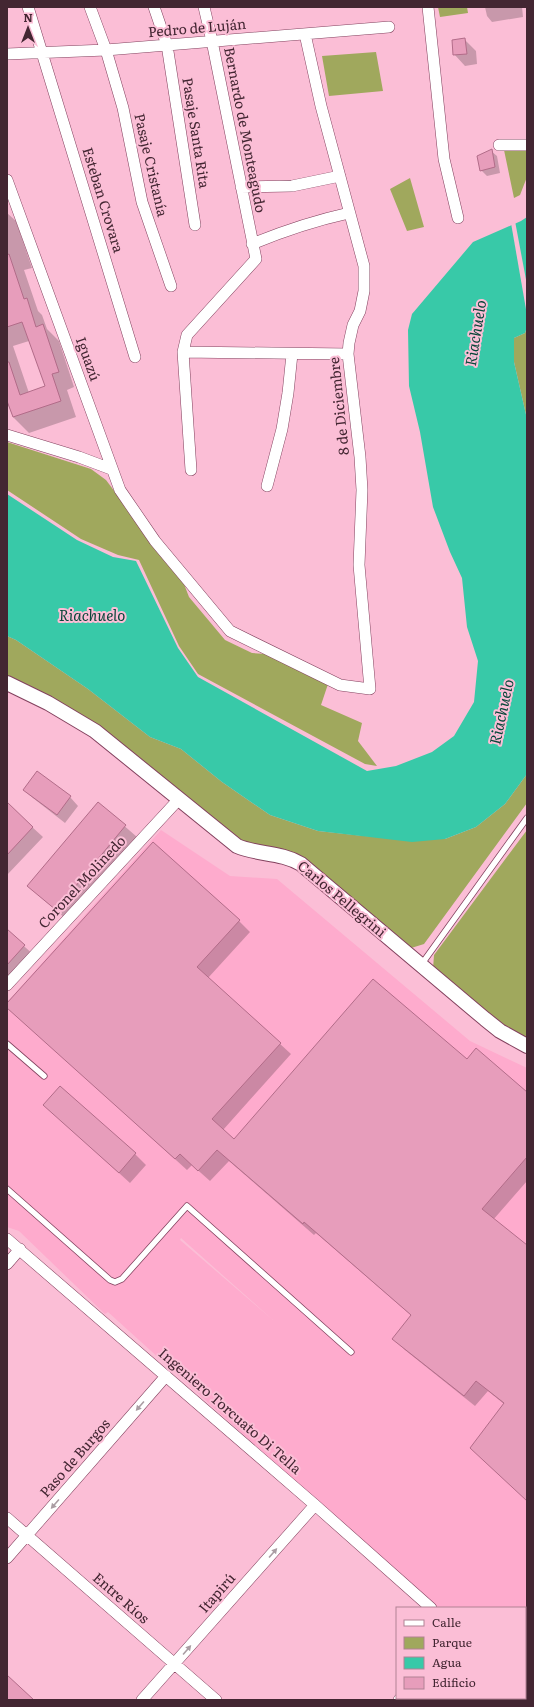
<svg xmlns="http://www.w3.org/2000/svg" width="534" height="1707" font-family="Literata,serif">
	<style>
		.built { fill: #feabcd; fill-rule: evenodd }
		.green { fill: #a0a85d }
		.water { fill: #38c9a8 }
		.pier { fill: #fbbed6 }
		.shadow { fill: #0003; fill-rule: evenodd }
		.building { fill: #e79dbb; stroke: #b26c89 }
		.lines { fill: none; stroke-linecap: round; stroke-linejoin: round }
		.service-casing { stroke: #83425f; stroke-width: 7 }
		.minor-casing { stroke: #83425f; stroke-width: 12 }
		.tertiary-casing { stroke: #83425f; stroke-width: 16 }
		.service { stroke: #fff; stroke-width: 5.5 }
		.minor { stroke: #fff; stroke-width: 11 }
		.tertiary { stroke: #fff; stroke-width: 14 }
		.oneway { fill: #aa9da3 }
		.labels { text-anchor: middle; stroke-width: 4; stroke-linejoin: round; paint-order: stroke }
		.street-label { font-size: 14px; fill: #432632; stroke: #fbbed6 }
		.water-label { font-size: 15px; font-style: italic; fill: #084639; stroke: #fbbed6 }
	</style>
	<rect width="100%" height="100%" fill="#fbbed6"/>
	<path class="built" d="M161 830 230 876 277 879 470 1041 527 1068V1692L525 1690V1608H435L108 1312 105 1314 19 1231 7 1227V1002ZM181 1238 273 1320 180 1240Z"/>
	<path class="green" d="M438 7H467L468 13 440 17Z
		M376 52 383 91 329 96 322 56Z
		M527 149V177L520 195 514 198 504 150Z
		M410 178 424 227 407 231 390 189Z
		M527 327V419L514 362V338L525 333Z
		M7 442 91 469 106 480 184 584 189 597 225 640 252 653 266 654 328 684 321 705 362 723 358 741 377 766 365 764 198 674 179 646 139 560 118 555 81 539 7 490Z
		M7 636 16 640 88 689 150 737 181 749 222 782 270 815 318 831 364 836 445 839 476 827 505 804 527 774V803L424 944 408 949 316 870 247 845 96 727 7 679Z
		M527 830V1039L500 1023 433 969 434 955Z"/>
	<path class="water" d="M527 217V327L525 333 514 338V362L527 419V774L505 804 476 827 445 839 412 842 318 831 270 815 222 782 181 749 150 737 88 689 16 640 7 636V494L77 540 113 557 136 561 178 648 198 677 367 771 396 766 432 752 454 736 474 702 478 661 467 627 462 578 450 552 433 507 420 432 409 386 408 330 412 314 473 242 521 221Z"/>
	<path class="pier" d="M515 221 527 285V315L511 223Z"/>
	<path class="shadow" d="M485 7H522L523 17 492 22 487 16Z
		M465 40 476 51 477 64 465 66 454 54Z
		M491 151 497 156 500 173 487 176 481 170Z
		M7 213 16 221 32 268 24 270 38 311 42 315 47 329 59 341 74 387 67 390 76 417 29 433 13 417 7 402ZM29 341 46 387 29 393 13 346Z
		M24 790 70 797 78 806 65 823 33 798Z
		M98 803 137 837 67 920 28 886Z
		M7 804 43 837 7 875Z
		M239 921 250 932 208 978 291 1054 223 1130 234 1140 467 1061 527 1093V1181L493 1220 527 1247V1500L504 1404 488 1391 475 1406 405 1350 394 1339 412 1316 316 1233 314 1235 229 1161 210 1181 192 1165 187 1170 7 1007V1005Z
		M7 931 35 956 7 989Z
		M44 1105 135 1154 146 1165 130 1183Z"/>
	<path class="building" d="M465 38 467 54 453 55 452 40Z
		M492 149 495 167 480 171 477 156Z
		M9 254 24 299 27 298 36 327 43 324 59 372 52 374 61 401 13 417 7 401V362H9L20 395 45 386 22 322 7 327V255Z
		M37 771 71 796 57 815 23 790Z
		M7 802 33 827 7 855Z
		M98 802 126 825 56 910 27 886Z
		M153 842 240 920 197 967 281 1043 212 1119 234 1139 373 979 467 1059 476 1048 527 1092V1157L482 1209 527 1245V1501L470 1448 504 1403 476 1381 464 1396 392 1339 411 1315 304 1222 303 1224 217 1150 198 1171 180 1154 175 1159 7 1008V1003Z
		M7 929 25 945 7 965Z
		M60 1086 136 1153 119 1173 43 1105Z
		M7 1675 34 1700H7Z"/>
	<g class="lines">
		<defs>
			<path id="service" d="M421 965 527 818
				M7 1044 44 1076
				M7 1189 110 1280 115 1282 122 1279 187 1206 351 1352"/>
			<path id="minor" d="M28 7 135 357
				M90 7 106 50 123 108 142 202 171 286
				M154 7 167 45 195 225
				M428 7 444 159 458 218
				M7 54 106 50 389 27
				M499 145H527
				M7 180 120 490 155 541 230 631 340 685 370 689 359 565 362 490 360 457 348 354 349 343 353 325 360 311 364 291V266L321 106 305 34
				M241 187 292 186 340 176
				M252 244C286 230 313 221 349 213
				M183 352 348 354
				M7 435 79 457 111 469
				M191 470 183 352 187 335 256 259 212 41 204 7
				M267 486 282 429 288 393 292 354
				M7 985 179 799
				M7 1239 315 1505 431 1608
				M7 1264 20 1249
				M7 1518 216 1700
				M7 1558 166 1376
				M525 1692 527 1693
				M142 1700 315 1505
				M399 1700 401 1698"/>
			<path id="tertiary" d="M7 683 48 703 95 731 237 846C258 855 281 852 301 864L485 1019 500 1031 527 1046"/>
		</defs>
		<use href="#service" class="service-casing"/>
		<use href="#minor" class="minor-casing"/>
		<use href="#tertiary" class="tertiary-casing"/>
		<use href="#service" class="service"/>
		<use href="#minor" class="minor"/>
		<use href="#tertiary" class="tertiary"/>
	</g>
	<defs><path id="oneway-solid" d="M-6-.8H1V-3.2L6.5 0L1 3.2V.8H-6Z"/></defs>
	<g class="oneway">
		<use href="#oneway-solid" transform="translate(140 1406) rotate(131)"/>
		<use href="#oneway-solid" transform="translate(55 1504) rotate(131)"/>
		<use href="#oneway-solid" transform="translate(273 1553) rotate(-49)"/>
		<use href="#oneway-solid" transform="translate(187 1650) rotate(-49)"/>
	</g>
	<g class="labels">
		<g class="street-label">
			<text transform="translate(197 28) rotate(-5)" y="5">Pedro de Luján</text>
			<text transform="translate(245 130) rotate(79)" y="5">Bernardo de Monteagudo</text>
			<text transform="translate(196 133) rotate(81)" y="5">Pasaje Santa Rita</text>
			<text transform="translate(151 165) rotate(77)" y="5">Pasaje Cristanía</text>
			<text transform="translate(103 200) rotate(73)" y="5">Esteban Crovara</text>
			<text transform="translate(88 359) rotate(70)" y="5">Iguazú</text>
			<text transform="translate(339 406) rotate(-96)" y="5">8 de Diciembre</text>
			<text transform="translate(82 882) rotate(-47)" y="5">Coronel Molinedo</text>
			<text transform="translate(342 899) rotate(40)" y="5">Carlos Pellegrini</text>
			<text transform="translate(230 1411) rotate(41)" y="5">Ingeniero Torcuato Di Tella</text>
			<text transform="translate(75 1458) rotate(-49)" y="5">Paso de Burgos</text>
			<text transform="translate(217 1593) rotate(-49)" y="5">Itapirú</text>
			<text transform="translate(121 1598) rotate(41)" y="5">Entre Ríos</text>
		</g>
		<g class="water-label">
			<text transform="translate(476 333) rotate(-81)" y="5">Riachuelo</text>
			<text x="92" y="621">Riachuelo</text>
			<text transform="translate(502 712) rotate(-78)" y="5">Riachuelo</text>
		</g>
	</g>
	<rect width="534" height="1707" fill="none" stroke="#432632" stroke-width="16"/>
	<rect x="396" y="1607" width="130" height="92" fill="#fbbed6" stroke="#b18194"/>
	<rect x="404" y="1620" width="20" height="6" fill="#ffffff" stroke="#b18194"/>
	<text x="432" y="1627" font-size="12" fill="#432632">Calle</text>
	<rect x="404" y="1637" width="20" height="12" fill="#a0a85d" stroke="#b18194"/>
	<text x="432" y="1647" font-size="12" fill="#432632">Parque</text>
	<rect x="404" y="1657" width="20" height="12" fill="#38c9a8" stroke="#b18194"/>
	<text x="432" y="1667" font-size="12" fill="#432632">Agua</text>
	<rect x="404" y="1677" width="20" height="12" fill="#e79dbb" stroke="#b18194"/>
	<text x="432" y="1687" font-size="12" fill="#432632">Edificio</text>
	<g transform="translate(28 28)" stroke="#fbbed6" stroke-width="3" paint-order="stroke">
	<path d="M0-3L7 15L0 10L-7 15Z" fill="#432632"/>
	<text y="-6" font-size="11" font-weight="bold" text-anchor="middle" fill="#432632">N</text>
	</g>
</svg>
